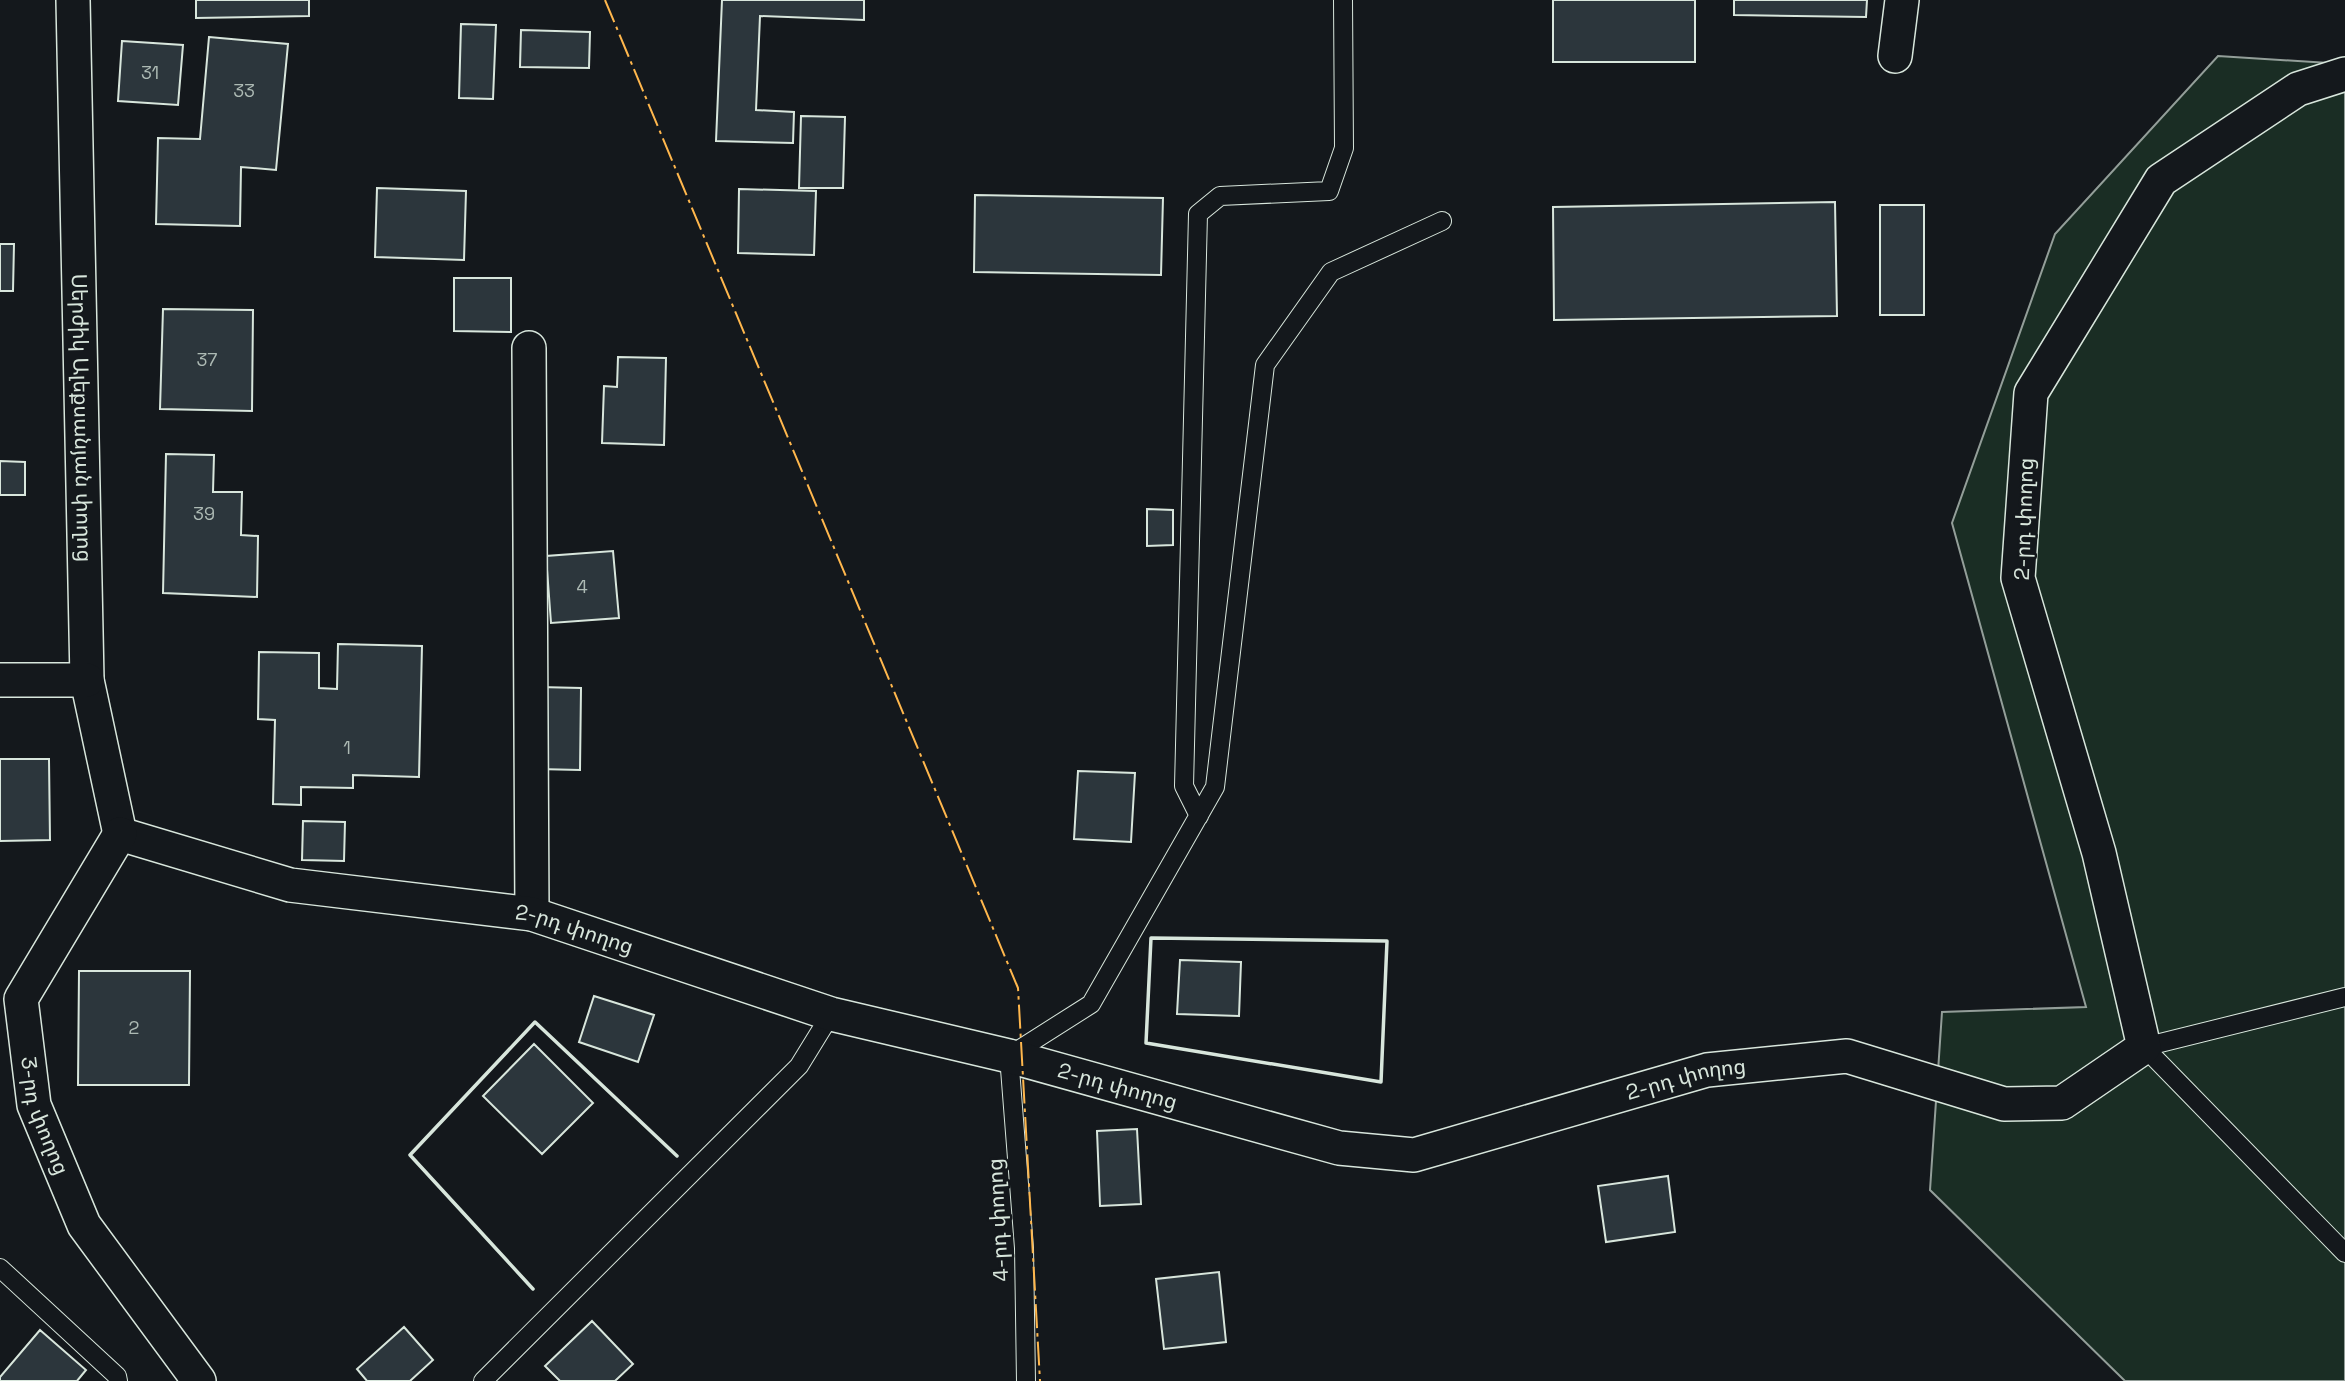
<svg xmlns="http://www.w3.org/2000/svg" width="2345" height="1381" font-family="'Space Grotesk','Noto Sans Armenian',sans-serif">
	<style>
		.green { fill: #1a2d24; stroke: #939e99; stroke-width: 2 }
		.building { fill: #2c363c; stroke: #d8e6dc; stroke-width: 2 }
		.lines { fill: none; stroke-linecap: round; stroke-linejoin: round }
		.service-casing { stroke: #d8e6dc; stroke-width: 20 }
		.minor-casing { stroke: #d8e6dc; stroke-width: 36 }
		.service { stroke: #14181c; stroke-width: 18 }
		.minor { stroke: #14181c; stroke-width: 33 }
		.wall { stroke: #d8e6dc; stroke-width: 3.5 }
		.power { stroke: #ffb74d; stroke-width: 2; stroke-dasharray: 24 5 3.5 5; stroke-linecap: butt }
		.labels { text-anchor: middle; stroke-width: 5; stroke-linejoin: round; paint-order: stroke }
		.number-label { font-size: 18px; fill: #adbab4 }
		.street-label { font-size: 21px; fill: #d8e6dc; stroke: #14181c }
	</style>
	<rect width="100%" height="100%" fill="#14181c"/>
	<path class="green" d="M2218 56 2345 64V1381H2125L1930 1190 1942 1012 2086 1007 1952 523 2055 234Z"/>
	<path class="building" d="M196 0H309V16L196 18Z
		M722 0H864V20L760 16 756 110 794 112 793 143 716 141Z
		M1553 0H1695V62H1553Z
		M1734 0H1867L1866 17 1734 15Z
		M461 24 496 25 493 99 459 98Z
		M521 30 590 32 589 68 520 67Z
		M209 37 288 44 276 170 241 167 240 226 156 224 158 138 200 139Z
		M122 41 183 45 178 105 118 101Z
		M801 116 845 117 843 188H799Z
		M377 188 466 191 464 260 375 257Z
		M739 189 816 191 814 255 738 253Z
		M975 195 1163 198 1161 275 974 272Z
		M1835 202 1837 316 1554 320 1553 207Z
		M1880 205H1924V315H1880Z
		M0 244H14L13 291H0Z
		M454 278H511V332L454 331Z
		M163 309 253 310 252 411 160 409Z
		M618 357 666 358 664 445 602 443 604 386 617 387Z
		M166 454 214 455 213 492H242L241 535 258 536 257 597 163 593Z
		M0 461 25 462V495H0Z
		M1147 509 1173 510V545L1147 546Z
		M613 551 619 618 551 623 546 556Z
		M338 644 422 646 419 777 353 775V788L301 787V805L273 804 275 720 258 719 259 652 319 653V688L337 689Z
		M539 687 581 688 580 770 538 769Z
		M0 759H49L50 840 0 841Z
		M1078 771 1135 773 1131 842 1074 839Z
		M303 821 345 822 344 861 302 860Z
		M1180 960 1241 962 1239 1016 1177 1014Z
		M79 971H190L189 1085H78Z
		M594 996 654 1015 638 1062 579 1042Z
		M534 1044 593 1103 542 1154 483 1096Z
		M1137 1129 1141 1204 1100 1206 1097 1131Z
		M1668 1176 1675 1232 1606 1242 1598 1186Z
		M1219 1272 1226 1342 1164 1349 1156 1279Z
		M592 1321 633 1364 615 1381H560L545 1366Z
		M404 1327 433 1360 410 1381H367L357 1369Z
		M40 1330 86 1370 77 1381H0V1377Z"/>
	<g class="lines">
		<defs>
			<path id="service" d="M1199 816 1184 786 1198 214 1220 196 1329 191 1344 148 1343 0
				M2144 1047 2345 1253
				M2144 1047 2345 997
				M0 1268 117 1376 118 1381
				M483 1381 799 1066 831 1014
				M1026 1381 1024 1248 1009 1056 1091 1004 1215 787 1265 365 1331 272 1442 221"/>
			<g id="minor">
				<path id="s1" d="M73 0 87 680 120 834"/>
				<path d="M1895 56 1902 0"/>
				<path d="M529 348 532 914"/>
				<path d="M0 680H87"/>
				<path id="s2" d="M120 834 290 885 532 914 831 1014 1009 1056 1339 1148 1414 1155 1707 1070 1847 1056 2004 1104 2062 1103 2144 1047 2099 853 2018 578 2031 393 2161 180 2298 89 2345 74"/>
				<path id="s3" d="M120 834 21 999 34 1105 84 1225 199 1381"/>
			</g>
		</defs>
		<use href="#service" class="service-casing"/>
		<use href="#minor" class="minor-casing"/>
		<use href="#service" class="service"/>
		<use href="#minor" class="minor"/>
		<path class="wall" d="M1151 938 1387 941 1381 1082 1146 1043Z
			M533 1289 410 1155 535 1022 677 1156"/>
		<path class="power" d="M605 0 1018 988 1040 1381"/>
	</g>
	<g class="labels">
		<g class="number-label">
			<text x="150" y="79">31</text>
			<text x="244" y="97">33</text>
			<text x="207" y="366">37</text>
			<text x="204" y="520">39</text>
			<text x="582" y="593">4</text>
			<text x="347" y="754">1</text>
			<text x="134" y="1034">2</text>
		</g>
		<g class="street-label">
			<text dy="7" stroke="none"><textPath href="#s1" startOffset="418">Սերժիկ Ալեքսանյան փողոց</textPath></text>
			<text transform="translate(2024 519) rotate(-88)" y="7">2-րդ փողոց</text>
			<text dy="7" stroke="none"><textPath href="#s2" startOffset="466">2-րդ փողոց</textPath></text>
			<text dy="7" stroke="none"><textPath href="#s2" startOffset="1620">2-րդ փողոց</textPath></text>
			<text dy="7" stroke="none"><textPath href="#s2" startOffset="1032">2-րդ փողոց</textPath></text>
			<text dy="7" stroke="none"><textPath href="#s3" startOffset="312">3-րդ փողոց</textPath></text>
			<text transform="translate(998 1220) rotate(-93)" y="7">4-րդ փողոց</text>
		</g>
	</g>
</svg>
